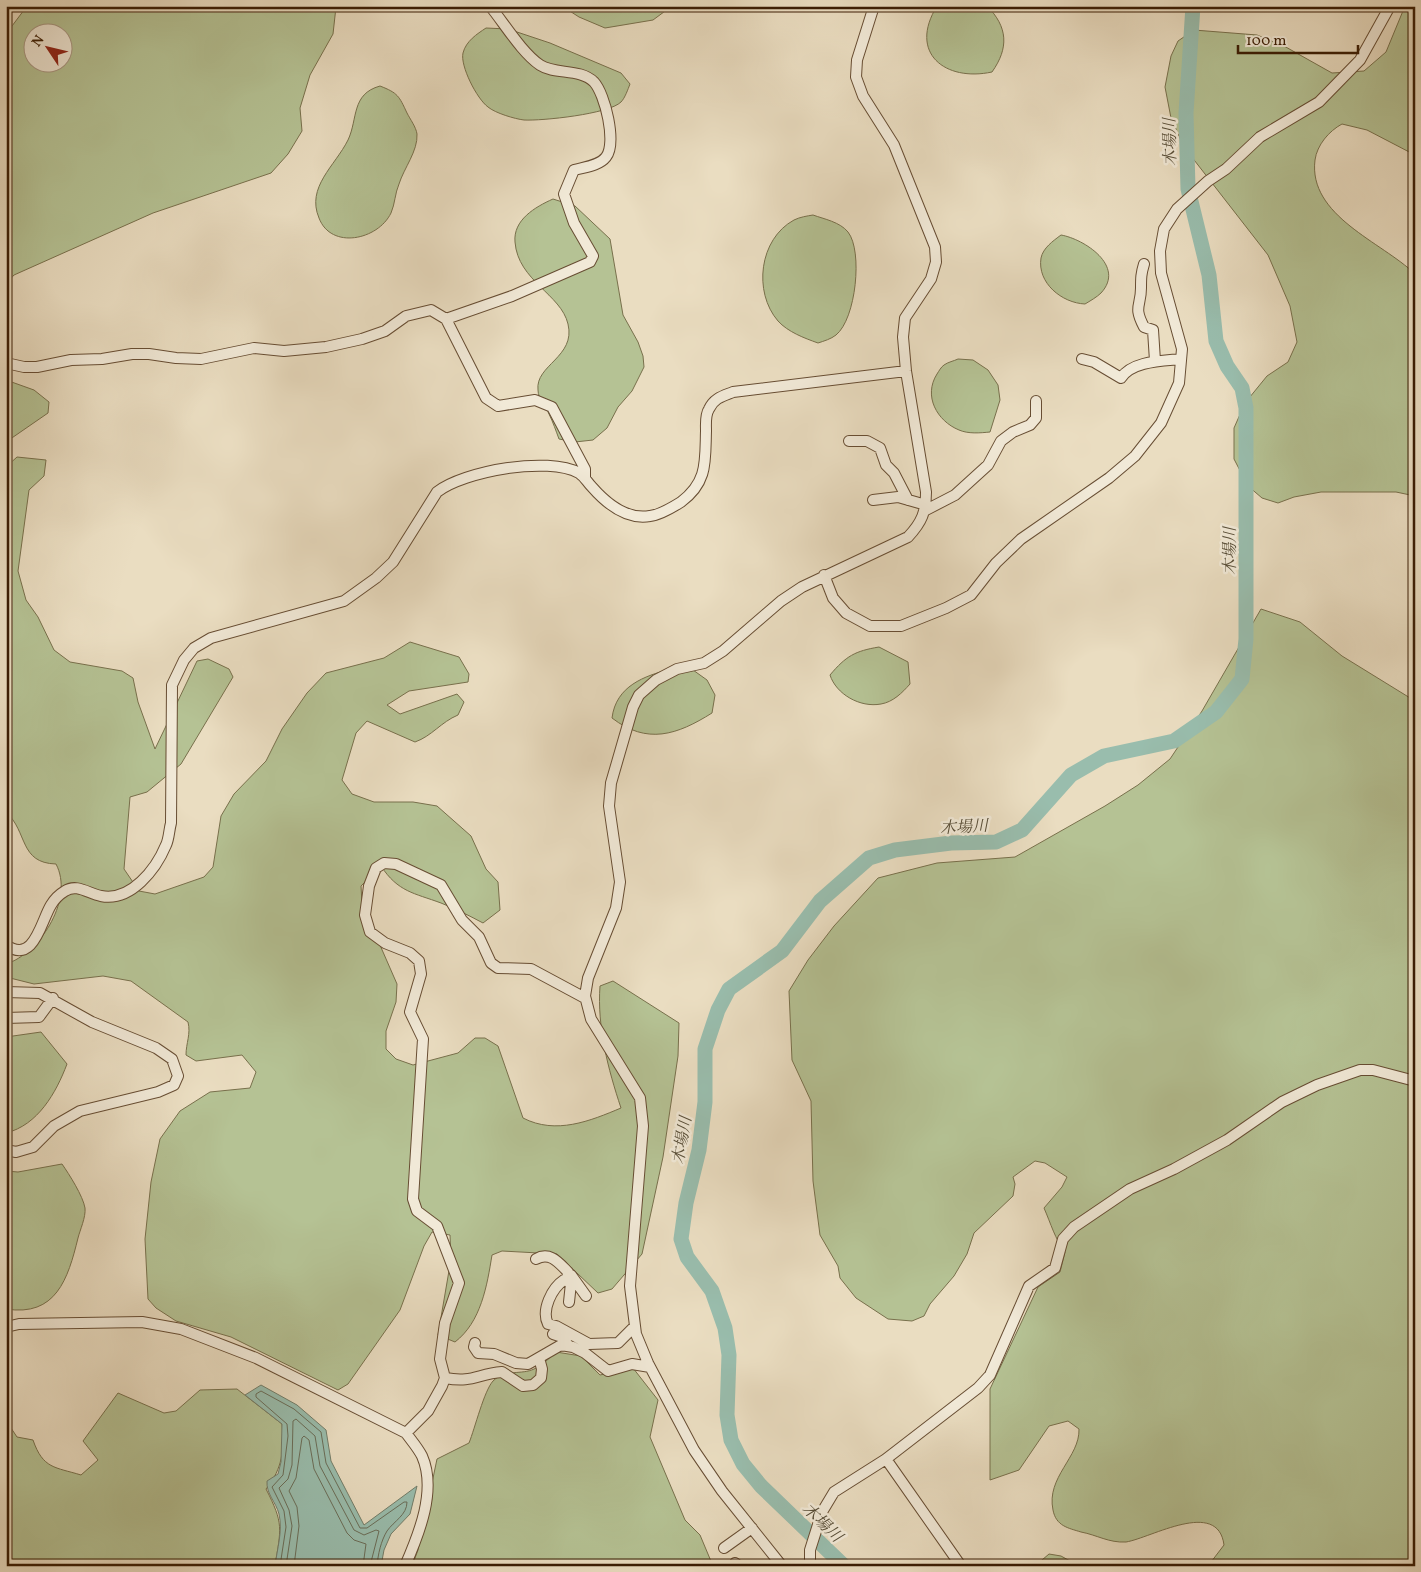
<svg xmlns="http://www.w3.org/2000/svg" width="1421" height="1572" font-family="Vollkorn,'Noto Serif JP',serif">
	<style>
		.green { fill: #b5c294; stroke: #78704c; fill-rule: evenodd }
		.water { fill: #99bdad; stroke: #737d69 }
		.lines { fill: none; stroke-linecap: round; stroke-linejoin: round }
		.shore { stroke: #6a6d58; stroke-width: 1 }
		.river { stroke: #99bdad; stroke-width: 15 }
		.minor-casing { stroke: #674d33; stroke-width: 12 }
		.minor { stroke: #f1e9d7; stroke-width: 10 }
		.labels { text-anchor: middle; stroke-width: 5; stroke-linejoin: round; paint-order: stroke }
		.water-label { font-size: 16px; font-style: italic; fill: #574d37; stroke: #f1e9d7 }
	</style>
	<rect width="100%" height="100%" fill="#eaddc1"/>
	<filter id="stains"><feTurbulence type="fractalNoise" baseFrequency=".004" numOctaves="4"/><feColorMatrix values="0 0 0 0 .2 0 0 0 0 .09 0 0 0 0 .02 0 0 0 .5 -.17"/></filter>
	<radialGradient id="worn" r=".72"><stop offset=".6" stop-color="#630" stop-opacity="0"/><stop offset="1" stop-color="#630" stop-opacity=".3"/></radialGradient>
	<path class="green" d="M27 6H336V7L333 34 310 75 300 108 302 131 288 154 271 173 153 213 14 275 6 284V34ZM32 32H62V62H32Z
		M562 6H672L653 20 605 28 579 17Z
		M937 6H987C1008 27 1009 48 992 72 945 82 908 53 937 6Z
		M1405 6H1415V155L1367 130 1342 124C1329 131 1317 145 1315 160 1308 216 1382 242 1415 274V496L1396 492H1321L1294 497 1278 503 1262 498 1248 486 1234 459V428L1245 403 1267 376 1288 362 1297 342 1290 306 1268 255 1184 147 1171 118 1165 87 1171 56 1178 41 1194 30 1257 35 1284 46 1332 73 1364 71 1386 52Z
		M486 28 508 29 550 43 621 73 630 84C628 89 625 98 621 102 609 114 542 121 524 120 515 119 495 113 488 107 477 99 460 66 463 53 466 41 477 34 486 28Z
		M380 86C398 93 399 96 407 113 410 119 416 127 417 134 418 151 404 168 399 184 395 193 395 204 391 213 378 240 331 250 319 218 306 187 335 166 348 140 358 119 351 94 380 86Z
		M553 199 575 206 610 239 623 315 638 342 643 356 644 367 632 391 618 407 607 428 593 440 575 442 559 439C556 431 553 422 549 414 546 407 538 399 538 390 535 365 576 357 568 324 561 294 518 281 515 242 513 220 535 207 553 199Z
		M813 215C824 219 840 222 848 232 863 251 856 319 836 335 831 339 824 341 818 343 804 338 788 332 778 321 753 292 759 239 794 220 800 217 807 216 813 215Z
		M1061 235C1084 239 1126 266 1101 293 1097 297 1090 301 1085 304 1062 303 1037 283 1041 258 1043 248 1053 241 1061 235Z
		M958 359 973 360 988 370 998 385 1000 400 990 432C980 433 968 434 959 430 937 421 923 396 937 374 939 371 941 367 944 365 948 362 954 361 958 359Z
		M6 380 34 390 49 402 48 413 6 442Z
		M17 457 46 460 44 476 29 490 18 571 26 600 38 617 54 650 70 662 122 671 133 678 138 702 155 749 197 661 208 659 229 669 233 677 181 764 147 792 130 797 124 869 139 891 155 894 204 877 213 867 221 816 234 794 266 761 282 729 307 693 326 673 384 658 410 642 459 657 469 674 468 682 409 691 387 705 400 714 457 694 464 702 458 715C441 722 432 736 415 742L367 721 356 733 342 780 352 794 374 802H413L437 806 471 836 486 869 498 882 500 910 483 923C470 916 456 909 441 903 414 893 398 892 381 866L361 886 362 904 397 984 396 1002 386 1031V1049L396 1059 413 1065 458 1053 475 1038H485L498 1046 523 1118C556 1135 590 1121 621 1108 608 1069 597 1027 600 986L613 981 679 1023 678 1056 663 1157 642 1254 612 1289 598 1293 557 1254 502 1251 492 1255C487 1286 481 1322 455 1342L438 1335 451 1259 450 1235 432 1232 424 1246 400 1310 348 1384 338 1390 231 1337 176 1321 156 1308 148 1299 145 1239 151 1182 160 1139 180 1111 210 1092 250 1088 256 1072 242 1055 196 1061 186 1055C186 1043 191 1034 188 1022L131 981 103 976 34 984 10 978 9 963C42 950 74 898 56 864 19 863 28 832 6 812V467Z
		M1261 609 1300 622 1342 656 1415 701V1566H1208L1224 1545C1218 1498 1151 1538 1126 1542 1109 1543 1097 1535 1081 1532 1068 1528 1056 1526 1053 1510 1046 1477 1080 1457 1079 1429L1068 1421 1049 1426 1019 1470 990 1480V1389L1038 1287 1060 1272 1065 1252C1055 1239 1051 1224 1044 1208L1062 1187 1067 1177 1045 1163 1035 1161 1013 1177 1015 1184 1013 1196 974 1233 967 1254 954 1276 930 1304 924 1316 912 1321 888 1319 856 1298 840 1278 838 1266 820 1235 813 1181 811 1101 792 1060 789 991 808 960 834 926 878 878 937 863 1015 857 1105 806 1138 785 1170 759 1202 711Z
		M879 647 908 662 910 684C902 693 893 702 881 704 860 708 836 694 830 675 846 656 855 651 879 647Z
		M671 669 693 670 707 680 715 695 712 713C677 735 647 745 612 718 616 686 644 676 671 669Z
		M41 1032 67 1064C56 1093 38 1125 6 1133V1037Z
		M62 1164C69 1174 83 1196 85 1208 86 1217 80 1230 78 1238 68 1279 56 1317 6 1309V1171L18 1172Z
		M556 1352 581 1356 600 1375 633 1368 658 1400 650 1437 685 1520 700 1535 713 1566H412L418 1550 437 1459 469 1443C475 1428 484 1391 493 1381 505 1369 522 1375 534 1369 542 1366 549 1358 556 1352Z
		M237 1389 282 1424C284 1450 283 1468 266 1489 284 1524 281 1528 275 1566H6V1426L11 1428 17 1437 33 1440C43 1469 55 1467 81 1475L98 1460 83 1441 118 1393 164 1413 176 1411 200 1390Z
		M1049 1554 1061 1556 1079 1566H1035Z"/>
	<path class="water" d="M261 1385 297 1405 326 1430 331 1461 364 1525 417 1486 410 1514 391 1534 384 1550 381 1566H275C277 1549 283 1531 279 1514 276 1502 266 1494 267 1481L278 1474 281 1462 282 1424 245 1395Z"/>
	<g class="lines">
		<path class="shore" d="M280 1566 286 1527 284 1511 272 1487 283 1475 288 1436 287 1424 256 1397V1394L261 1391 294 1409 321 1432 326 1463 360 1528H367L404 1502H407C407 1515 394 1521 387 1531 381 1541 378 1554 377 1566
			M286 1566 292 1526 289 1510 279 1488 288 1479 292 1465 293 1421 296 1419 315 1436 320 1466 354 1530 364 1535 376 1530 379 1531 370 1566
			M294 1566 299 1526 297 1507 289 1491 296 1478 302 1438 304 1436 309 1440 314 1469 347 1533 354 1540 366 1544 363 1566"/>
		<path class="river" d="M844 1566 761 1486 743 1464 731 1440 727 1415 729 1355 725 1328 712 1291 687 1257 681 1239 686 1203 699 1150 705 1102V1049L718 1010 729 989 782 951 820 901 869 858 895 850 951 843 996 842 1022 830 1071 775 1104 756 1174 741 1216 712 1242 679 1246 639V408L1242 388 1227 366 1216 341 1209 275 1188 189 1186 113 1193 6"/>
		<defs>
			<path id="minor" d="M1144 264C1141 274 1141 278 1141 288 1141 307 1133 306 1144 327L1153 330 1155 361
				M446 319 512 296 590 262 593 256 574 223 564 194 574 170C584 167 599 166 606 157 617 143 605 94 594 82 580 68 555 75 540 65 522 53 504 23 490 6
				M1082 359 1094 362 1121 378C1132 361 1162 361 1181 359
				M6 363 24 367H37L71 360 102 359 132 354H149L176 358 201 359 254 348 284 351 326 347 362 339 385 331 406 316 431 310 446 319 486 398 498 406 535 400 552 407 585 469V477
				M849 441H867L880 448 886 465 894 473 908 500
				M873 500 898 497 926 505
				M926 510 955 495 988 465 1001 441 1013 432 1030 425 1036 418V401
				M824 575 833 598 846 613 870 626H901L946 608 971 595 996 563 1021 539 1109 478 1135 456 1161 423 1179 383 1182 349 1161 273 1160 251 1164 229 1177 209 1208 181 1226 169 1260 137 1319 102 1360 60 1390 6
				M6 945C34 965 41 921 51 905 54 900 60 894 65 891 77 883 89 894 101 896 131 902 156 869 166 845 169 839 169 830 171 823L172 685 184 660 194 648 211 638 344 601 376 578 393 562 437 492C464 471 548 456 579 473 585 477 587 482 592 487 606 503 627 520 650 516 660 515 673 507 681 502 708 482 705 461 706 431 706 424 705 415 709 409 714 398 723 396 733 392L906 371
				M6 992 40 993 92 1022 156 1048 172 1059 178 1076 174 1085 158 1092 80 1111 54 1126 33 1147 16 1152 6 1150
				M6 1018 39 1017 53 998
				M536 1259C550 1251 559 1263 568 1272L567 1281
				M571 1275 586 1296
				M569 1302 571 1283 564 1280C552 1288 541 1310 548 1324L556 1326 589 1344 618 1343 635 1326
				M6 1327 19 1324 142 1322 181 1329 256 1358 406 1433C411 1440 418 1448 422 1456 437 1490 419 1534 405 1566
				M553 1334 562 1337 569 1346
				M475 1343 474 1347 478 1353 494 1354 516 1363 528 1364 561 1345 573 1347 585 1353 608 1371 632 1364 650 1367
				M445 1378C473 1383 477 1374 502 1372L523 1386 533 1385 541 1378 542 1369 539 1358
				M406 1433 428 1411 442 1386 445 1378 440 1359 445 1323 459 1283 437 1226 417 1211 413 1199 423 1039 410 1012 421 974 419 961 410 953 385 943 370 932 365 915 369 886 376 868 384 863 396 864 441 885 462 920 479 937 491 963 498 968 531 969 585 998
				M886 1459 961 1566
				M724 1548 752 1528
				M735 1563 739 1566
				M782 1566 722 1491 694 1450 648 1363 636 1334 630 1286 643 1126 640 1098 591 1019 585 996 588 978 616 908 620 882 609 806 611 783 633 707 639 695 656 680 677 669 704 663 723 651 781 601 802 587 908 537C922 522 926 512 926 492L906 371 903 337 905 318 931 279 936 262 935 247 894 145 863 96 856 77 857 60 874 6
				M810 1566V1550L822 1512 834 1492 886 1459 978 1388 990 1375 1029 1286 1055 1268 1063 1239 1074 1227 1130 1189 1174 1169 1227 1140 1282 1102 1317 1085 1360 1070H1373L1415 1081"/>
		</defs>
		<use href="#minor" class="minor-casing"/>
		<use href="#minor" class="minor"/>
	</g>
	<g class="labels">
		<g class="water-label">
			<text transform="translate(1169 142) rotate(-91)" y="6">木場川</text>
			<text transform="translate(1229 551) rotate(-90)" y="6">木場川</text>
			<text transform="translate(964 826) rotate(-3)" y="6">木場川</text>
			<text transform="translate(681 1140) rotate(-80)" y="6">木場川</text>
			<text transform="translate(823 1522) rotate(44)" y="6">木場川</text>
		</g>
	</g>
	<rect width="1421" height="1572" fill="none" stroke="#eaddc1" stroke-width="25"/>
	<rect x="8" y="8" width="1406" height="1557" fill="none" stroke="#3b1d04" stroke-width="2.5"/>
	<rect x="12" y="12" width="1396" height="1547" fill="none" stroke="#3b1d04"/>
	<g transform="translate(48 48) rotate(305)"><circle r="24" fill="#f1e9d7" stroke="#a89783"/>
	<path d="M0-4L9 19L0 12L-9 19Z" fill="#8f2418"/>
	<text y="-8" font-size="14" font-weight="bold" text-anchor="middle" fill="#3b1d04">N</text>
	</g>
	<path d="M1238 45v8h120v-8" fill="none" stroke="#3b1d04" stroke-width="2.5"/>
	<text x="1246" y="45" font-size="15" fill="#3b1d04" stroke="#f1e9d7" stroke-width="4" paint-order="stroke">100 m</text>
	<rect width="100%" height="100%" filter="url(#stains)"/>
	<rect width="100%" height="100%" fill="url(#worn)"/>
</svg>
